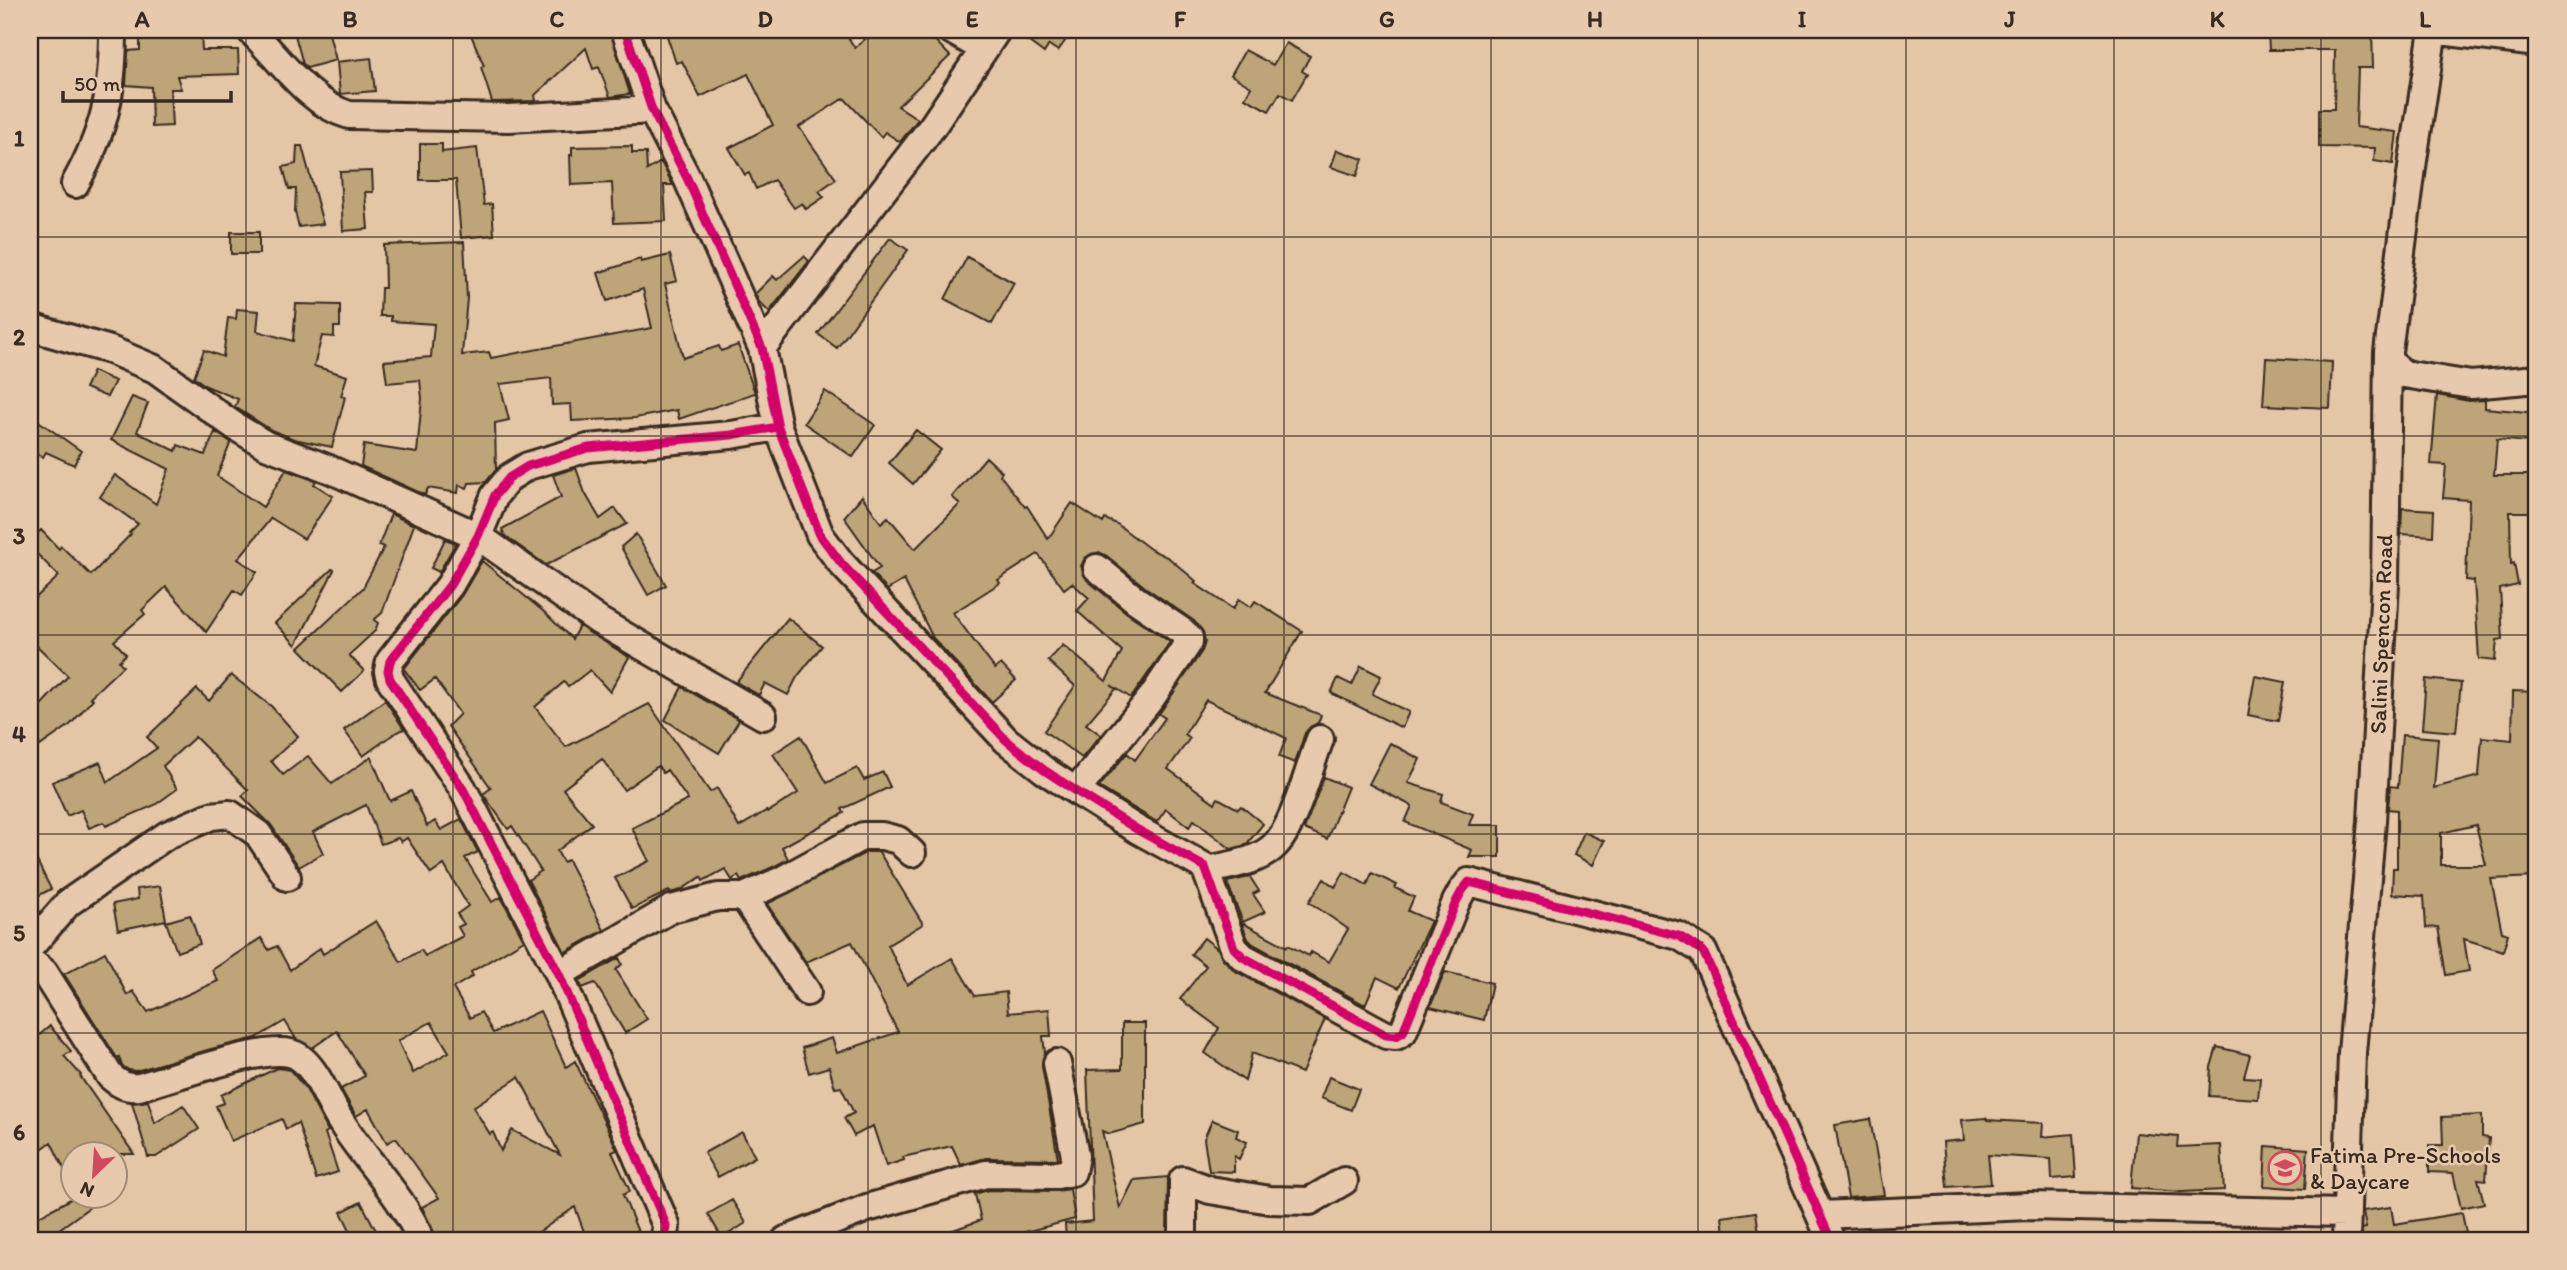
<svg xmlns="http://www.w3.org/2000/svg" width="2567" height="1270" font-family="Itim,sans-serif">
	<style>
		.building { fill: #bda479; stroke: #3b2a1e; stroke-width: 2; fill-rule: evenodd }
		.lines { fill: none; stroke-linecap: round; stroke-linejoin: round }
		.street-casing { stroke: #3b2a1e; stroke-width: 32 }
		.street { stroke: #e7caae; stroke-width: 26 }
		.cycleway-casing { stroke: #e7caae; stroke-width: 13 }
		.cycleway { stroke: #d6006c; stroke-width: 9 }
		.grid { fill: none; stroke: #3b2a1e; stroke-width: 2; stroke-opacity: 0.55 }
		.labels { text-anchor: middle; stroke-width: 5; stroke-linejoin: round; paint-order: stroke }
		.street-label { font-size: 23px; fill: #3b2a1e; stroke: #e7caae }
		.poi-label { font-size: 23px; fill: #3b2a1e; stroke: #e7caae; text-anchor: start }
		.neatline { fill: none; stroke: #3b2a1e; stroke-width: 2.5 }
		.grid-label { font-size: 23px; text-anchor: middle; font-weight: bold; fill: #3b2a1e }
	</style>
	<rect width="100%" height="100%" fill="#e3c6a6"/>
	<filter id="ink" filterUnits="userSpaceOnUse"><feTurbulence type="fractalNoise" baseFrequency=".0143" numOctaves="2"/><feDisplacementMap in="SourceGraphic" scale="14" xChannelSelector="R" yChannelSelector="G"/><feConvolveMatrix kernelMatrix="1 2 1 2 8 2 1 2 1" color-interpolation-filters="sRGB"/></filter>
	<g filter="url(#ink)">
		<path class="building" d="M140 30H201L202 50H238L239 74 177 76 181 89H170L172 126 152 127 151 87 126 85 128 51 140 50Z
			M318 30H328L336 60 307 68 303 64 295 35Z
			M469 30H610L630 94 610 97 599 67 593 69 586 48 535 95 536 101 492 102 481 67 484 66Z
			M665 30H843L855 48 875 30H925L950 56 898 106 918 119 900 142 885 132 881 137 844 98 799 127 836 179 819 191 824 197 806 209 802 203 794 208 774 180 756 189 749 173 745 175 729 148 773 125 748 74 700 97 682 61 676 63Z
			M1013 30H1073L1058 51 1049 45 1044 53Z
			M2324 30H2372L2373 68H2358L2356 127 2397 132 2393 164 2374 161 2375 148 2319 147V109H2334L2335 50H2269L2268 31Z
			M1286 43 1310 56 1302 71 1307 74 1292 100 1280 93 1269 111 1245 98 1251 87 1231 75 1245 50 1273 65Z
			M371 58 375 91 340 94 337 62Z
			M420 144H442V152L477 148 484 205 492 204 494 235 461 238 456 180H420Z
			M297 146H302L323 224 299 227 295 212 296 189H289L283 167 296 164Z
			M632 146V153H646L647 170 661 162 673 185H664L666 221 614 223 612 183 571 185 570 155H572V147Z
			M1337 150 1363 159 1357 176 1331 167Z
			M372 171 373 192H365L368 229 343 231 340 172Z
			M231 232H259V254H231Z
			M890 238 908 250 837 348 818 334Z
			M464 242 467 298 462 355 489 352 491 358 652 328 643 289 607 301 598 273 640 259 641 262 670 255 677 281 665 284 683 358 719 346 721 351 738 345 755 393 679 419 677 410 635 418 572 421 571 404 552 405 551 378 500 384 509 420 495 423 496 470 486 482 469 483 467 488 459 485 458 493 428 488 425 495 361 466 364 445 417 453 422 398 420 380 387 383 384 361 431 357 434 324 391 321V316H380L381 288H385L384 245Z
			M804 256 809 261 769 312 759 302 755 294 773 276 777 280Z
			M967 257 1014 283 992 324 945 299Z
			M296 304 340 305V327H334V337L322 336 314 366 347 376 341 396 345 397 332 447 294 439 271 430 235 407 238 399 206 386 194 377 204 350 223 357 228 318 236 319 237 309 259 311 257 331 293 341Z
			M2266 358 2332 362 2330 408 2263 405Z
			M93 371 115 381 107 397 85 388Z
			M825 391 875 425 853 457 804 423Z
			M2437 395 2469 401 2485 400V408L2537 413V443L2497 439 2494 475H2537V512H2510L2511 564 2514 563 2518 585 2500 589 2503 639 2497 640 2495 661 2479 659 2474 581 2466 580 2469 500 2443 498 2446 465 2431 464Z
			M132 397 148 403 137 432 176 451 178 445 205 455 215 432 231 442 217 476 263 507 286 470 316 481 314 484 333 496 304 539 271 518 238 559 257 572 242 595 234 590 206 632 166 587 142 610 145 614 114 641 126 654 119 661 123 666 90 697 93 699 70 725 40 746 38 743 30 748V717L68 676 30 639V603L59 576 30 547V540L41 530 59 549 61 546 91 575 131 534 129 533 138 524 100 497 115 475 156 504 169 469 111 440Z
			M30 415 81 451 74 465 46 452 43 457 30 451Z
			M916 430 941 450 913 484 889 463Z
			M986 457 1002 472 1000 475 1025 507 1027 506 1048 539 1072 503 1103 523 1105 519 1117 524 1150 549 1169 558 1196 581 1194 583 1233 609 1239 599 1251 607 1255 601 1302 631 1265 693 1321 715 1318 723 1310 727 1305 733 1295 763 1279 757 1286 738 1206 700 1185 734 1190 738 1168 769 1215 803 1218 798 1238 809 1241 806 1263 824 1246 845 1231 849 1194 820 1189 827 1166 809 1157 822 1099 787 1127 753 1135 760 1165 718 1159 714 1202 651 1205 642 1203 632 1194 621 1145 587 1107 556 1099 552 1085 558 1081 566 1087 580 1127 613 1170 642 1131 698 1111 685 1116 689 1086 724 1101 735 1082 758 1044 731 1075 686 1048 661 1063 645 1106 681 1122 651 1077 611 1089 598 1072 583 1064 589 1038 554 998 580 1000 583 953 613 995 669 1001 664 1016 680 992 702 933 638 904 580 887 590 872 573 880 568 844 517 862 496 881 523 888 517 915 549 960 504 952 497Z
			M576 468 585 493 600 519 615 508 627 524 546 565 505 536 502 529 561 497 553 475Z
			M2402 508 2434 510 2433 536 2401 534Z
			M391 514 414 525 382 613 374 620 378 623 375 631 349 655 364 671 342 692 299 648 363 588 384 547 379 545Z
			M636 534 666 585 648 595 621 547Z
			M445 539 456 543 439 572 431 568Z
			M482 561 543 611 572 639 579 626 629 657 610 692 590 670 568 687 564 682 535 707 566 747 649 704 710 792 717 788 739 827 766 811 768 812 798 793 773 754 801 736 827 783 857 768 864 780 883 772 890 787 842 809 844 813 782 847 788 859 775 866 741 881 738 876 732 880 725 869 703 881 701 877 681 890 670 893 669 891 632 909 615 878 649 861 632 828 688 800 667 770 663 773 658 766 624 790 602 759 563 789 592 824 557 851 563 862 568 860 604 930 565 952 528 880 541 871 512 826 508 829 483 794 491 788 448 726 460 714 435 679 420 690 404 669 462 595Z
			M332 569 334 570 296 645 275 623Z
			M788 618 822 646 797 677 788 695 765 683 759 695 736 682Z
			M1361 666 1381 676 1372 694 1409 712 1402 728 1331 693 1338 678 1352 685Z
			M231 675 271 706 298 736 271 761 283 775 308 756 332 784 371 757 390 801 411 791 427 826 435 821 441 830 461 819 478 852 465 858 492 902 501 897 524 940 471 972 473 976 453 988 470 1018 481 1012 493 1033 540 1011 566 1067 575 1061 611 1136 617 1150 612 1152 630 1191 623 1195 638 1232 616 1240H587L575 1207 539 1232 545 1240H437L422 1207 439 1198 396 1138 387 1143 368 1109 356 1116 341 1089 365 1076 337 1031 312 1048 296 1039 285 1021 256 1038 211 1049 136 1071 129 1070 122 1066 119 1057 117 1058 64 974 105 952 127 995 133 991 148 1012 218 981 212 970 261 938 269 950 277 946 290 970 320 948 323 954 376 921 401 962 421 950 425 956 463 936 458 927 464 924 457 914 468 906 444 865 431 874 407 838 401 842 398 838 381 844 366 805 313 832 323 853 299 867 271 825 242 796 248 790 195 737 163 766 177 789 155 805 106 826 104 822 89 828 81 810 67 816 52 782 100 762 108 782 157 748 147 737 197 689 209 701ZM431 1022 449 1052 413 1073 398 1041ZM519 1077 560 1155 512 1130 501 1151 493 1132 490 1134 473 1107Z
			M2255 676 2285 682 2278 721 2248 715Z
			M2426 679 2461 683 2456 732 2422 729Z
			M682 687 739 720 719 753 665 720Z
			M2513 691 2535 692 2537 877 2491 879 2502 932 2508 934 2503 951 2464 939 2469 971 2446 975 2438 927 2426 928 2424 896 2392 894 2393 868H2397V810L2388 809 2390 786 2398 787 2402 735 2438 738 2434 788 2479 776 2482 737 2512 740ZM2476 825 2486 865H2441V833Z
			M385 700 404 729 395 733 363 756 344 730Z
			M1390 743 1420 759 1408 783 1443 794 1441 802 1473 814 1469 825H1500V857H1469L1472 850 1405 822 1412 806 1369 784Z
			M1324 777 1348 787 1327 839 1304 829Z
			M1584 832 1604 841 1593 865 1574 855Z
			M30 847 51 889 30 900Z
			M867 852H879L923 924 888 945 907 985 952 958 975 996 1006 992 1008 1013 1049 1009 1051 1036H1043L1045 1053 1042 1066 1058 1159 986 1158 961 1165 952 1146 903 1157 904 1160 886 1166 873 1126 854 1136 844 1118 854 1113 841 1087 835 1088 829 1067 809 1073 802 1048 832 1038 837 1053 898 1032 852 942 806 962 767 904Z
			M1344 872 1367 885 1372 873 1397 885 1395 888 1414 897 1408 911 1431 921 1399 988 1377 977 1365 1005 1253 944 1248 939 1241 922 1287 947 1288 945 1309 956 1311 952 1329 962 1348 929 1309 902 1324 879 1335 887Z
			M1250 877 1259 891 1253 894 1265 912 1243 922 1227 882Z
			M160 886 166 920 118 930 113 904 138 899 137 889Z
			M190 915 200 944 177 952 166 922Z
			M1204 938 1218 949 1223 959 1235 971 1325 1019 1302 1073 1252 1053 1245 1081 1205 1053 1219 1028 1180 999 1206 966 1191 954Z
			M619 958 622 964 616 970 647 1019 625 1033 595 983 582 988 579 981Z
			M1445 972 1492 983 1484 1020 1430 1007Z
			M1122 1023H1145V1124L1109 1134 1102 1131 1120 1208 1134 1180 1168 1177 1167 1235 1140 1236V1234L1089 1240H1066L1065 1224 1093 1221 1087 1070 1122 1069Z
			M50 1026 71 1051 64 1056 81 1075 80 1076 134 1154H74V1189L51 1142 30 1158V1043Z
			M2217 1047 2250 1055 2244 1077 2260 1078 2258 1099 2209 1096 2211 1067Z
			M277 1068 290 1070 306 1089 328 1131 325 1133 338 1172 316 1179 298 1123 286 1129 282 1119 231 1141 216 1106 224 1103 221 1095Z
			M1329 1077 1359 1089 1351 1110 1321 1098Z
			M148 1101 155 1123 183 1105 199 1129 156 1157H148L132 1103Z
			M2482 1115V1137L2489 1138 2486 1180 2478 1179 2484 1203 2461 1208 2453 1173 2429 1172V1145H2443L2442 1117Z
			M1986 1118 1987 1120 2043 1123 2042 1137 2073 1134 2076 1177 2052 1179 2051 1159 1988 1155 1991 1184 1947 1187 1943 1142 1964 1140 1962 1120Z
			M1870 1119 1884 1195 1848 1198 1835 1125Z
			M1212 1120 1238 1130 1236 1137 1247 1142 1239 1159 1234 1156V1172L1209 1171 1204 1139Z
			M742 1132 755 1157 718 1177 704 1153Z
			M2136 1133 2178 1137 2177 1147 2221 1145 2224 1190 2181 1192 2131 1188Z
			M2266 1146 2308 1149 2305 1189 2264 1186Z
			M1070 1189 1075 1219 1010 1236 1011 1240H931V1238L981 1220 975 1194 988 1190 1057 1191Z
			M76 1196H105L44 1240H30V1221Z
			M732 1200 746 1223 722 1238 708 1214Z
			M361 1202 381 1240H355L341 1212Z
			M2391 1207 2394 1224 2462 1213 2466 1233 2420 1240H2362V1229L2366 1228 2363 1211Z
			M1756 1212 1760 1240H1725L1722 1217Z"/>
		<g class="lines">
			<defs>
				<path id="street" d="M250 30C280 59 308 103 349 115L509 118 652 110
					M625 30 652 110 687 178 762 348 778 427 731 435 588 448 528 466 510 477 495 495 478 536 450 585 390 661 388 671 390 679 463 789 559 974 666 1225 665 1240
					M951 30 984 49
					M2433 30 2537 43
					M75 184C105 130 113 92 113 30
					M30 327 110 350 155 369 236 427 266 445 329 469 478 536 599 621 763 716
					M762 348 932 127 997 30
					M2388 361 2404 374 2471 385 2537 379
					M778 427 820 535 841 563 1006 740 1044 770 1076 791 1138 830 1205 867 1234 948 1243 957 1386 1035 1396 1036 1403 1032 1456 902 1462 891 1469 882 1679 936 1703 951 1831 1240
					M1076 791 1152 697 1189 642V638L1183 632 1136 600 1097 568
					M1208 870C1230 865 1259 862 1275 845 1294 827 1310 765 1320 739
					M744 897 807 992
					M30 947 68 903 167 835 211 816 230 814 258 834 287 877
					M30 961 44 972 110 1076C119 1084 126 1088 139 1087 171 1078 260 1046 290 1053 313 1058 328 1101 340 1120 365 1161 403 1196 421 1240
					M559 974 671 909 718 897H744L782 880 863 836H882L898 840 912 853
					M1820 1215 2029 1206 2345 1213
					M786 1240 867 1208 986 1174 1057 1175 1072 1172 1075 1156 1057 1063
					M1183 1240V1180L1210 1190 1270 1200 1310 1201 1344 1181
					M2346 1240 2352 1053 2372 821 2385 584 2388 352 2413 160 2433 30"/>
			</defs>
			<use href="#street" class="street-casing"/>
			<use href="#street" class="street"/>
			<defs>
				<path id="cycleway" d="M625 30 652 110 687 178 762 348 778 427 731 435 588 448 528 466 510 477 495 495 478 536 450 585 390 661 388 671 390 679 463 789 559 974 666 1225 665 1240
					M778 427 820 535 841 563 1006 740 1044 770 1076 791 1138 830 1205 867 1234 948 1243 957 1386 1035 1396 1036 1403 1032 1456 902 1462 891 1469 882 1679 936 1703 951 1831 1240"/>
			</defs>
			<use href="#cycleway" class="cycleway-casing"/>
			<use href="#cycleway" class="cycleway"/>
		</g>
	</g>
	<path class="grid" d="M246 30V1240M453 30V1240M661 30V1240M868 30V1240M1076 30V1240M1284 30V1240M1491 30V1240M1698 30V1240M1906 30V1240M2114 30V1240M2321 30V1240M30 237H2537M30 436H2537M30 635H2537M30 834H2537M30 1033H2537"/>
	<defs>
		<symbol id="school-ring" viewBox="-11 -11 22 22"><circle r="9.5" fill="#e7caae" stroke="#d1495b" stroke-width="1.5"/><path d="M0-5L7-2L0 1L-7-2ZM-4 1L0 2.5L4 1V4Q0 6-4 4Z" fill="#d1495b"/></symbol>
	</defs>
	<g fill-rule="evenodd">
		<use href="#school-ring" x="2266" y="1149" width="38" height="38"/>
	</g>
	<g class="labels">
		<g class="street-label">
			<text transform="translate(2381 634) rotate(-88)" y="8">Salini Spencon Road</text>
		</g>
		<g class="poi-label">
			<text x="2310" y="1163">Fatima Pre-Schools<tspan x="2310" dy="26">&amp; Daycare</tspan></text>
		</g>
	</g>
	<rect width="2567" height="1270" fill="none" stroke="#e7caae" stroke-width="77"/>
	<g transform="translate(94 1175) rotate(205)"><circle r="33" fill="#e7caae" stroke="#a28a74" stroke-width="2"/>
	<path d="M0-5L12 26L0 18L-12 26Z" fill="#d1495b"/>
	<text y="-10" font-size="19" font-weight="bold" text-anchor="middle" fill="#3b2a1e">N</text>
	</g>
	<path d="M63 91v10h168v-10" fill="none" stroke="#3b2a1e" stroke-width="3.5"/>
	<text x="74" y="91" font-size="21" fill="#3b2a1e" stroke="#e7caae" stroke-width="5" paint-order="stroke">50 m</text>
	<rect x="38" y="38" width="2490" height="1194" class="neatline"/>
	<g class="grid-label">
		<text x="142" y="27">A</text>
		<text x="350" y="27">B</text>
		<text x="557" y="27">C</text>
		<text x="765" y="27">D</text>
		<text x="972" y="27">E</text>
		<text x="1180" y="27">F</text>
		<text x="1387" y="27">G</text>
		<text x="1595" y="27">H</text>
		<text x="1802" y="27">I</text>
		<text x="2010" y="27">J</text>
		<text x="2217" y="27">K</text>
		<text x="2425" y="27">L</text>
		<text x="19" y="146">1</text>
		<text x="19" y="345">2</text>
		<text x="19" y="544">3</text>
		<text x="19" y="742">4</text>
		<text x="19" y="941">5</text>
		<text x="19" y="1140">6</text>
	</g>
</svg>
